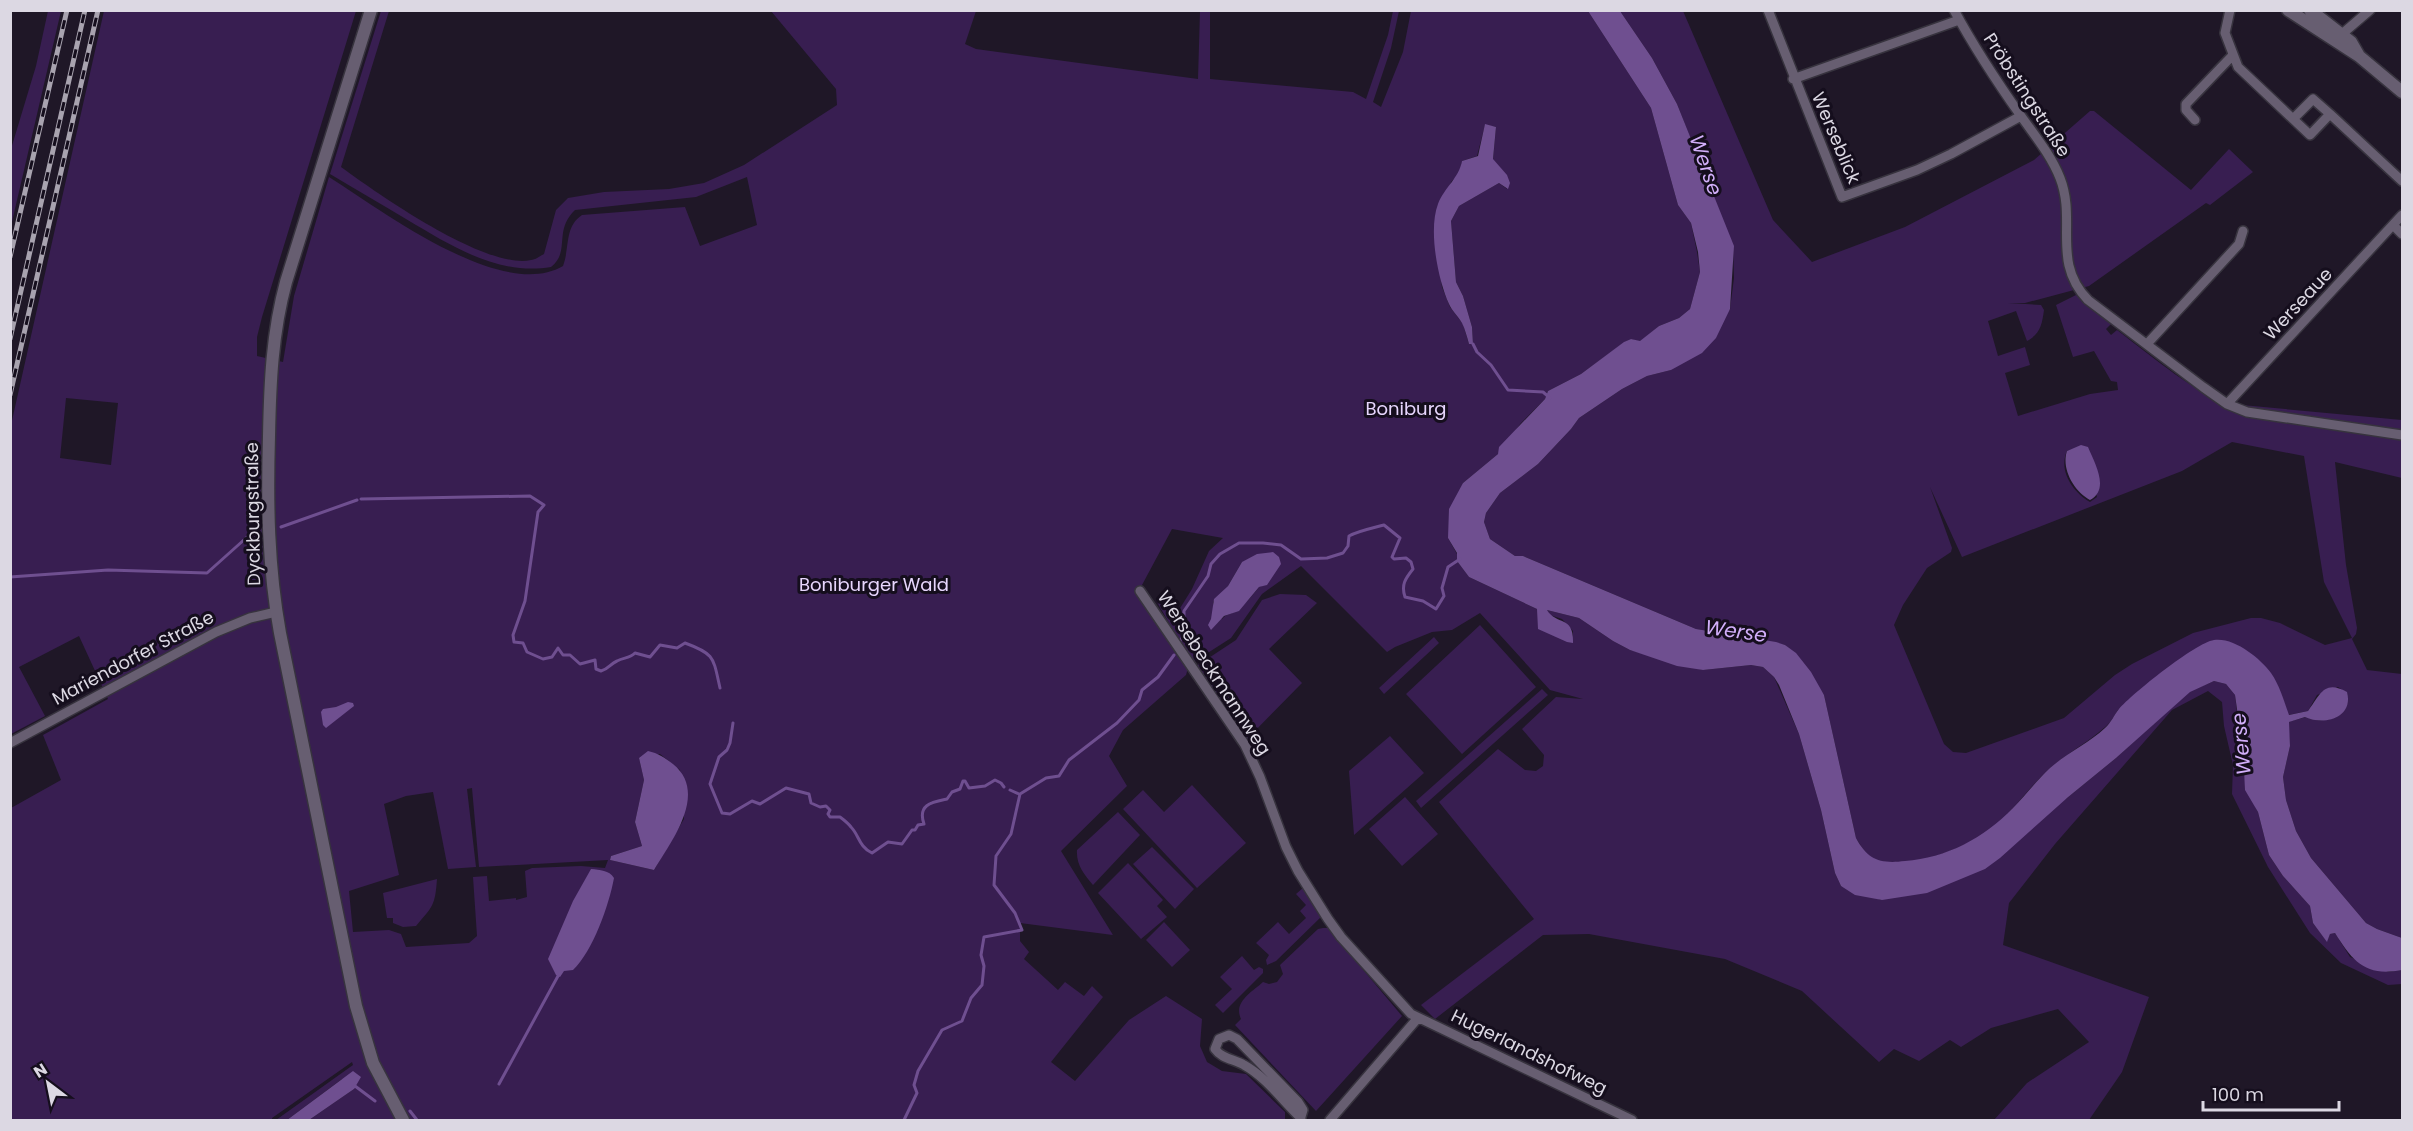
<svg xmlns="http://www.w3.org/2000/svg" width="2413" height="1131" font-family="Poppins,sans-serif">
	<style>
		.green { fill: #381e51; fill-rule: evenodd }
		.water { fill: #6f4f90 }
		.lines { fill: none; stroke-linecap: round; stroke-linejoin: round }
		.stream { stroke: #6f4f90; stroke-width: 3 }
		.minor-casing { stroke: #37333e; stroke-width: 12 }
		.tertiary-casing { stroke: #37333e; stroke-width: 15 }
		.minor { stroke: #675e71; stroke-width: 9 }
		.tertiary { stroke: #675e71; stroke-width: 12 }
		.rail-casing { stroke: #a8a3af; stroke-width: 5 }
		.rail { stroke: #150e1d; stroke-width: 3; stroke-dasharray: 9; stroke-linecap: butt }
		.labels { text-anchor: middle; stroke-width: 6; stroke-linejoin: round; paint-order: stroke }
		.street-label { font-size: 18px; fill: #dcd8e3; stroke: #150e1d }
		.park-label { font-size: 18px; fill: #e7d6fd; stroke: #150e1d }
		.water-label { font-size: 20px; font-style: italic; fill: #d2affa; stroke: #150e1d }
	</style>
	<rect width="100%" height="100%" fill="#1f1727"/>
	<path class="green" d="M48 11H61L11 226V149L36 66Z
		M104 11H356L262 317 257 337V356L283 362 294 296 329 177C381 210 502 302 563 266 570 248 564 227 582 215L685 207 700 246 757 225 747 177 696 197 575 210C553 231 571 251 551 267 497 276 450 245 406 219 381 204 355 189 330 174L381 11H389L341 167C378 194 486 270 531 260 535 260 540 256 544 254L556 210 568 198 604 192 669 189 704 183 744 165 837 105 836 89 771 11H976L965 44 976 49 1198 79 1200 11H1210V79L1353 92 1366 99 1388 35 1393 11H1399L1391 48 1373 102 1381 107 1403 52 1411 11H1588L1651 108 1678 205 1691 223 1697 252 1700 272 1690 309 1679 318 1659 326 1640 342 1631 339 1625 342 1581 374 1548 391 1545 399 1521 423 1498 454 1463 483 1448 538 1457 554V561L1469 577 1537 609 1573 637V631L1562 619 1550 615 1547 610 1579 618 1613 641 1630 650 1703 670 1751 665 1763 667 1774 677 1799 734 1821 810 1835 873 1841 886 1881 900 2067 798 2116 758 2190 691 2214 681 2226 684 2235 695 2246 788 2258 812 2269 855 2283 876 2310 906 2313 923 2327 941 2330 934 2335 933 2350 957 2388 972 2402 970V984L2388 985 2341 963 2310 933 2268 867 2232 794 2233 765 2224 726 2222 702 2208 691 2172 710 2055 844 2009 903 2003 945 2149 997 2122 1072 2089 1120H1994L2027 1083 2089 1042 2058 1009 1991 1028 1961 1047 1950 1040 1919 1061 1894 1049 1879 1062 1802 991 1725 959 1589 934 1543 935 1435 1019 1421 1005 1534 919 1439 802 1498 749 1525 770 1536 771 1543 766 1544 755 1522 729 1556 697 1583 699 1550 690 1480 613 1452 630 1432 632 1395 647 1387 652 1301 566 1262 594 1231 638 1192 663 1157 602 1177 613 1192 589 1209 551 1223 538 1172 529 1142 585 1188 668 1186 675 1123 730 1109 756 1127 786 1061 851 1113 935 1020 923V941L1029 952 1024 959 1058 990 1065 982 1084 996 1092 986 1103 997 1051 1062 1075 1081 1129 1020 1166 996 1202 1019 1200 1046 1207 1062 1222 1071 1246 1074 1285 1112V1120H309L354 1089 342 1079 287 1120H276L353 1065 352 1062 272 1118V1120H11V808L61 780 43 735 108 699 79 636 19 667 45 716 11 734V425ZM1485 125 1496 127 1493 160 1507 189 1499 183 1459 206 1451 221 1456 282 1463 296 1472 327 1473 344H1469L1463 324 1450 307 1442 287 1440 268 1451 182 1460 173 1462 161 1477 156ZM66 398 118 403 111 465 60 458ZM1242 562 1267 584 1259 587C1252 596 1244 606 1234 612 1229 615 1226 614 1222 619L1213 608V602L1228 586ZM660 754 680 770 684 819 654 870 610 860 611 856 642 846 635 822 644 780 639 758ZM472 788 479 867 608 860 605 868 581 866 532 868 525 871 527 897 516 900V898L489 901 487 876 473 877 477 936 469 943 406 947 401 934 389 930 353 932 349 891 399 875 384 804 406 796 433 792 448 869 476 867 467 789Z
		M1620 11H1683L1773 220 1812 262 1905 227 2034 160 2090 111H2094L2191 190 2229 149 2253 172 2210 205 2206 203 2089 286 2025 303H2008L2041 305 2044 310C2042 325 2040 334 2027 341L2016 311 1988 321 1998 356 2025 347 2030 365 2005 373 2018 416 2090 394 2118 390 2117 382 2111 381 2094 351 2073 357 2056 305 2076 295 2112 323 2106 329 2111 335 2117 330C2156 360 2192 390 2237 411L2242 405 2402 420V478L2335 462 2346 565 2357 628 2356 634 2352 639 2367 670 2402 674V938L2377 929 2366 923 2311 858 2296 831 2286 800 2283 777 2290 746 2288 722 2306 717C2323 726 2353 717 2347 693L2338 687 2317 695 2308 711 2288 715C2282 693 2275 676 2258 661L2118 710C2114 716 2110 724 2104 728 2087 743 2066 754 2049 769 2027 789 2011 815 1987 832 1961 849 1905 873 1874 859 1865 854 1861 846 1856 838L1824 695 1785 645 1696 629 1523 556H1515L1490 539 1484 522 1486 513 1500 493 1538 464 1571 429 1579 418 1622 389 1647 376 1671 370 1730 309 1734 278 1733 246 1677 104 1652 58ZM2232 442 2304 456 2324 582 2352 638 2325 645 2280 623 2261 618H2251L2193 633 2132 664 2115 675 2064 718 1966 753 1953 752 1944 744 1894 625 1903 605 1927 568 1951 552 1952 548 1930 487 1962 557 2182 471ZM2081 446 2097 497 2090 502C2073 492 2058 471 2067 451Z
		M1280 594 1306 595 1317 603 1269 649 1302 683 1244 742 1195 667 1236 640 1262 600Z
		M1480 625 1536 687 1462 754 1406 694Z
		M1434 637 1439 643 1384 694 1379 688Z
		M1542 689 1548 695 1421 808 1416 801Z
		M1390 736 1424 773 1354 835 1349 771Z
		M1192 785 1246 843 1197 888 1123 809 1143 790 1164 812Z
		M1405 797 1438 834 1402 866 1369 829Z
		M1118 812 1140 835 1093 885C1084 874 1076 865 1077 850Z
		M1152 847 1194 889 1175 909 1133 864Z
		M1128 863 1163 900 1157 906 1167 917 1141 939 1098 893Z
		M437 879C435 906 433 906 416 926L403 927 393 923V918H387L383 893Z
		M1304 887 1322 916 1276 961 1267 965 1266 960 1269 955 1256 943 1278 922 1289 934 1306 918 1300 911 1306 905 1296 894Z
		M1164 922 1190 950 1172 967 1146 940Z
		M1323 928H1328L1402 1016 1316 1111 1235 1025 1241 1019C1233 1002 1252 992 1263 982L1269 984 1277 982 1283 974 1280 965 1318 929Z
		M1242 956 1254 970 1259 967 1263 969V973L1223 1013 1215 1005 1232 989 1220 977Z"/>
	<path class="water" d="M1588 11H1620L1652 58 1677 104 1734 246 1730 309 1716 338 1702 353 1671 370 1647 376 1622 389 1579 418 1571 429 1538 464 1500 493 1486 513 1484 522 1490 539 1515 556H1523L1696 629 1776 642 1785 645 1796 653 1811 672 1824 695 1856 838C1868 860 1880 864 1905 861 1946 858 1984 838 2013 808 2026 795 2037 780 2050 768 2067 753 2089 743 2105 728 2111 723 2114 715 2119 709 2132 694 2195 643 2214 640 2234 637 2260 658 2271 673 2280 686 2284 701 2289 715L2308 711C2320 695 2324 679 2347 692 2354 718 2324 726 2305 717L2289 722 2290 746 2283 777 2286 800 2296 831 2311 858 2366 923 2377 929 2402 938V970C2366 977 2353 962 2335 933L2330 934 2327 942 2313 923 2310 906 2283 876 2269 855 2258 812 2245 790 2243 751 2235 695 2226 684 2214 681 2190 692 2116 758 2067 798 2000 858 1985 869 1927 893 1882 900 1855 895 1841 886 1835 873 1821 810 1799 734 1779 685 1774 677 1763 667 1751 665 1703 670 1677 666 1630 650 1613 641 1579 618 1547 610C1557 626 1574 615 1573 643L1567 642 1538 629 1537 609 1469 577 1457 561V553L1448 538 1449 509 1463 483 1498 454 1499 447 1545 399 1548 391 1581 374 1624 342 1631 339 1640 341 1659 326 1679 318 1690 309 1700 272 1698 252 1691 223 1678 205 1651 108Z
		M1485 124 1496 127 1493 159 1507 175 1510 183 1508 189 1499 183 1459 206 1451 221 1456 282 1463 296 1472 327 1473 344H1469C1467 337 1465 329 1462 323 1458 316 1452 311 1449 304 1438 280 1428 230 1438 204 1444 188 1459 178 1462 161L1478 156Z
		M2081 445 2088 447C2095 464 2110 489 2090 500 2074 491 2061 469 2067 451Z
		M1273 552 1279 557 1281 564 1267 585 1259 587 1239 611 1224 616 1211 630 1208 625 1211 619 1214 599 1228 586 1242 562 1257 554Z
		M348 702 353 703 354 706 326 728 323 725 321 712 323 709 336 707Z
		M648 751C658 753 665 758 673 764 709 793 671 842 654 870L610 860 611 856 642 846 635 822 644 780 639 758Z
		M591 869C600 870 609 870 614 878 609 905 593 951 573 970L564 971 560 977 556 975 548 959 573 901Z
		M353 1071 361 1077 354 1089 309 1120H287Z"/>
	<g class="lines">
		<path class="stream" d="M1473 344 1477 352 1491 365 1508 390 1543 392 1550 398
			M361 499 530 496 544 505 538 512 525 601 513 635 514 642 523 643 527 652 543 659 552 657 558 648 563 655H570L580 664 595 660 596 669 601 671C609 669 610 664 617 661 624 657 629 659 635 653L650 657 660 645 677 648 685 643C715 654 713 657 720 688
			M281 527 357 500
			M10 577 108 570 207 573 255 530
			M1181 640 1184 631V611L1208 576 1211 564 1220 554 1239 543H1263L1281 545 1301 559 1327 558 1343 553 1348 546 1349 536C1358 531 1373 528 1384 525L1400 538 1392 557 1394 559 1406 558 1411 562 1413 569C1405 579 1401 585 1405 597L1423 601 1436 609 1444 596 1442 588 1448 567 1460 559
			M733 723 730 743 727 750 719 757 710 784 722 813 730 814 752 801 760 804 786 788 809 794 811 803 820 807 826 806 830 810 828 814 830 817H840C844 820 848 823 851 827 859 835 859 847 872 853L888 842 902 844 912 830H915L918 825 924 824C917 804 933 802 947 799L952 792 960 789 963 781H965L969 788 985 786 995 780 1001 783 1004 787
			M1010 790 1019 794
			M499 1084 558 976
			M352 1088 355 1086 375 1101
			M410 1111 417 1120
			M904 1120 917 1093 914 1085 918 1071 942 1030 962 1021 971 998 982 985 984 966 981 955 984 937 1022 930 1015 913 994 885 996 856 1011 834 1020 794 1046 778 1059 776 1069 760 1117 723 1139 700 1142 690 1158 677 1174 655"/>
		<defs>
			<path id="minor" d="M1768 10 1842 197 1917 170 1951 154 2021 116
				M1954 10C1974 47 1997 82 2021 116 2035 136 2051 155 2060 178 2077 221 2051 262 2088 300L2203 387 2227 404 2247 412 2402 435
				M2230 10 2225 33 2238 67 2310 135 2330 114 2402 181
				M2342 34 2370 10
				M1793 79 1959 20
				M2293 119 2313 99 2330 114
				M2195 120 2186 110V104L2232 56
				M2393 225 2402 234
				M2147 344 2239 244 2243 231
				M2227 404 2402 215
				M1140 591 1245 745 1260 777 1286 847 1298 871 1328 919 1341 937 1411 1014 1632 1120
				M10 743 216 632 250 618 276 612
				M1300 1120 1303 1110 1298 1102 1237 1039 1229 1035 1219 1039 1215 1049C1222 1059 1234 1059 1244 1065 1266 1077 1283 1101 1301 1118
				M1330 1120 1417 1019"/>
			<path id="tertiary" d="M371 10 286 282C272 333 270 384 269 436 267 503 268 567 280 633L356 1006 373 1063 403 1120
				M2288 10 2359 56 2402 92
				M2310 10 2351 42 2359 56"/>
		</defs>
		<use href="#minor" class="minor-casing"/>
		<use href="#tertiary" class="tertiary-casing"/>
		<use href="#minor" class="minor"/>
		<use href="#tertiary" class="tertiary"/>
		<defs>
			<path id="rail" d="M10 257 67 10
				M10 339 85 10
				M10 395 98 10"/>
		</defs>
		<use href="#rail" class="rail-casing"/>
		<use href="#rail" class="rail"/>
	</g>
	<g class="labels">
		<g class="street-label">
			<text transform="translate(2027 95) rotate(57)" y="6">Pröbstingstraße</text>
			<text transform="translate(1836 138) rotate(67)" y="6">Werseblick</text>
			<text transform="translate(2298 304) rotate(-47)" y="6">Werseaue</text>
			<text transform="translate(253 514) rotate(-91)" y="6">Dyckburgstraße</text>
			<text transform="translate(133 658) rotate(-28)" y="6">Mariendorfer Straße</text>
			<text transform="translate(1214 673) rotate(57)" y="6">Wersebeckmannweg</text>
			<text transform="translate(1529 1052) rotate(26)" y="6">Hugerlandshofweg</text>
		</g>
		<g class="park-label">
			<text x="1406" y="415">Boniburg</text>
			<text x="874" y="591">Boniburger Wald</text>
		</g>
		<g class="water-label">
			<text transform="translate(1706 165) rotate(71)" y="7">Werse</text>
			<text transform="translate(1736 631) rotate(8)" y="7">Werse</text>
			<text transform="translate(2241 744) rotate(-95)" y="7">Werse</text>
		</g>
	</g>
	<rect width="2413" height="1131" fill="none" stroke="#dcd8e3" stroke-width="24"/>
	<g transform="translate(48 1083) rotate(328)" stroke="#150e1d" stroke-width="4.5" paint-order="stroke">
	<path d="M0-4.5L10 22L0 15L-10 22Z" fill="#dcd8e3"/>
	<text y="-9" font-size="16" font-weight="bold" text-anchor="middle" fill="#dcd8e3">N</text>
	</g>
	<path d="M2203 1101v9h136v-9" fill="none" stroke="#dcd8e3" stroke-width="3"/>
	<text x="2212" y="1101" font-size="18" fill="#dcd8e3" stroke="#150e1d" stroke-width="4.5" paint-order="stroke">100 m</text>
</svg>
